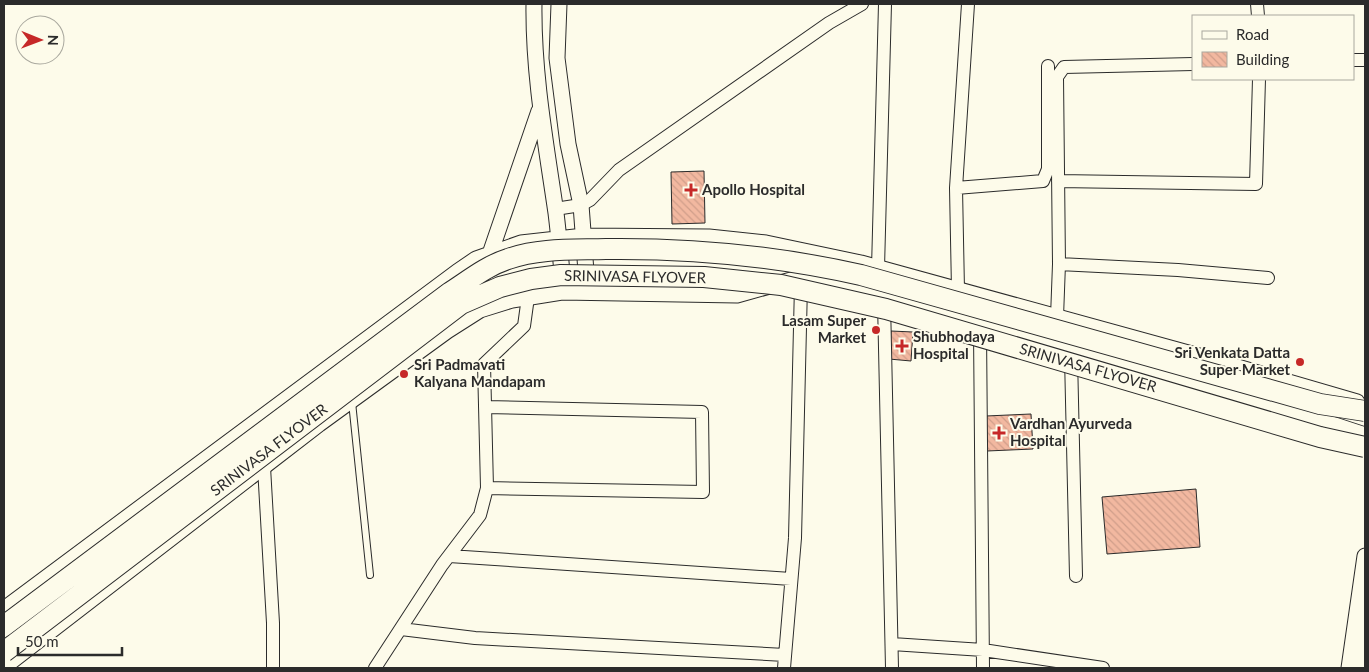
<svg xmlns="http://www.w3.org/2000/svg" width="1369" height="672" font-family="Lato,sans-serif">
	<style>
		.building { fill: url(#building-back-hatch); stroke: #2b2b2b }
		.lines { fill: none; stroke-linecap: round; stroke-linejoin: round }
		.service-casing { stroke: #2b2b2b; stroke-width: 8 }
		.minor-casing { stroke: #2b2b2b; stroke-width: 14 }
		.tertiary-casing { stroke: #2b2b2b; stroke-width: 17 }
		.primary-casing { stroke: #2b2b2b; stroke-width: 22 }
		.service { stroke: #fdfbea; stroke-width: 6 }
		.minor { stroke: #fdfbea; stroke-width: 12 }
		.tertiary { stroke: #fdfbea; stroke-width: 15 }
		.primary { stroke: #fdfbea; stroke-width: 20 }
		.primary-bridge-casing { stroke: #2b2b2b; stroke-width: 22; stroke-linecap: butt }
		.primary-bridge { stroke: #fdfbea; stroke-width: 20 }
		.poi-dot { fill: #c62828; stroke: #fdfbea; stroke-width: 2 }
		.labels { text-anchor: middle; stroke-width: 4; stroke-linejoin: round; paint-order: stroke }
		.poi-label { font-size: 15px; font-weight: bold; fill: #2b2b2b; stroke: #fdfbea; text-anchor: start }
		.street-label { font-size: 15px; fill: #2b2b2b; stroke: #fdfbea }
	</style>
	<defs>
		<pattern id="building-back-hatch" width="6" height="6" patternUnits="userSpaceOnUse" patternTransform="scale(1.25)"><rect width="6" height="6" fill="#f2b8a0"/><path d="M-1 5l2 2M0 0l6 6M5-1l2 2" fill="none" stroke="#d09e8a"/></pattern>
	</defs>
	<rect width="100%" height="100%" fill="#fdfbea"/>
	<path class="building" d="M704 171 705 223 672 224 671 172Z
		M891 331 913 332 911 361 889 359Z
		M1031 414 1033 449 987 451 986 416Z
		M1196 489 1200 547 1107 554 1102 497Z"/>
	<g class="lines">
		<defs>
			<path id="service" d="M352 402 370 575"/>
			<path id="minor" d="M1257 4 1258 16
				M1353 60H1365
				M1058 181 1256 184 1259 79
				M956 188 1043 181 1048 169V66
				M555 209 581 205 590 200 619 170 829 23 862 4
				M1059 264 1178 270 1268 278
				M878 268 885 4
				M958 290 956 188 968 4
				M884 302 892 668
				M1057 317 1059 264 1057 77 1064 67 1193 64
				M980 331 983 668
				M1071 357 1076 576
				M485 407 702 412 703 492 487 488
				M264 467 273 623V668
				M449 556 791 579
				M401 629 475 638 785 655
				M892 644 983 650 1103 668
				M375 668 442 565 480 515 487 488 484 364 524 326 528 297
				M784 668 795 538 801 285"/>
			<path id="tertiary" d="M534 4C533 74 546 144 556 213 559 237 561 261 563 285
				M559 4 557 58 568 144 581 205 587 285
				M490 254 539 111
				M4 609 457 272 476 259 521 243 584 236 709 237 766 243 861 263 1210 359 1357 402
				M4 667 319 424 447 331 480 310 512 300 562 292 737 295 802 277 824 281 1295 412 1365 435
				M1349 668 1365 556"/>
			<path id="primary" d="M1360 668 1365 623"/>
		</defs>
		<use href="#service" class="service-casing"/>
		<use href="#minor" class="minor-casing"/>
		<use href="#tertiary" class="tertiary-casing"/>
		<use href="#primary" class="primary-casing"/>
		<use href="#service" class="service"/>
		<use href="#minor" class="minor"/>
		<use href="#tertiary" class="tertiary"/>
		<use href="#primary" class="primary"/>
		<defs>
			<path id="primary-bridge" d="M4 626 449 293C468 281 486 266 508 259 539 248 573 250 606 249 692 248 777 256 861 275L1320 404 1365 411
				M4 652 461 304 500 287 531 279 561 275 704 277 781 285 886 309 1320 437 1365 447"/>
		</defs>
		<use href="#primary-bridge" class="primary-bridge-casing"/>
		<use href="#primary-bridge" class="primary-bridge"/>
	</g>
	<g class="poi-dot">
		<path d="M688.5 182.5h5v5h5v5h-5v5h-5v-5h-5v-5h5z"/>
		<circle cx="876" cy="330" r="5"/>
		<path d="M899.5 338.5h5v5h5v5h-5v5h-5v-5h-5v-5h5z"/>
		<circle cx="1300" cy="362" r="5"/>
		<circle cx="404" cy="374" r="5"/>
		<path d="M996.5 425.5h5v5h5v5h-5v5h-5v-5h-5v-5h5z"/>
	</g>
	<g class="labels">
		<g class="poi-label">
			<text x="702" y="195">Apollo Hospital</text>
			<text x="866" y="326" text-anchor="end">Lasam Super<tspan x="866" dy="17">Market</tspan></text>
			<text x="913" y="342">Shubhodaya<tspan x="913" dy="17">Hospital</tspan></text>
			<text x="1290" y="358" text-anchor="end">Sri Venkata Datta<tspan x="1290" dy="17">Super Market</tspan></text>
			<text x="414" y="370">Sri Padmavati<tspan x="414" dy="17">Kalyana Mandapam</tspan></text>
			<text x="1010" y="429">Vardhan Ayurveda<tspan x="1010" dy="17">Hospital</tspan></text>
		</g>
		<g class="street-label">
			<text transform="translate(635 277) rotate(1)" y="5">SRINIVASA FLYOVER</text>
			<text transform="translate(1088 368) rotate(16)" y="5">SRINIVASA FLYOVER</text>
			<text transform="translate(269 450) rotate(-37)" y="5">SRINIVASA FLYOVER</text>
		</g>
	</g>
	<rect width="1369" height="672" fill="none" stroke="#2b2b2b" stroke-width="10"/>
	<rect x="1192" y="15" width="162" height="65" fill="#fdfbea" stroke="#a9a89e"/>
	<rect x="1202" y="31" width="25" height="8" fill="#fdfbea" stroke="#a9a89e"/>
	<text x="1236" y="40" font-size="15" fill="#2b2b2b">Road</text>
	<rect x="1202" y="52" width="25" height="15" fill="url(#building-back-hatch)" stroke="#a9a89e"/>
	<text x="1236" y="65" font-size="15" fill="#2b2b2b">Building</text>
	<g transform="translate(40 40) rotate(91)"><circle r="24" fill="#fdfbea" stroke="#a9a89e"/>
	<path d="M0-4L9 19L0 12L-9 19Z" fill="#c62828"/>
	<text y="-8" font-size="14" font-weight="bold" text-anchor="middle" fill="#2b2b2b">N</text>
	</g>
	<path d="M18 647v8h104v-8" fill="none" stroke="#2b2b2b" stroke-width="2.5"/>
	<text x="25" y="647" font-size="15" fill="#2b2b2b" stroke="#fdfbea" stroke-width="4" paint-order="stroke">50 m</text>
</svg>
